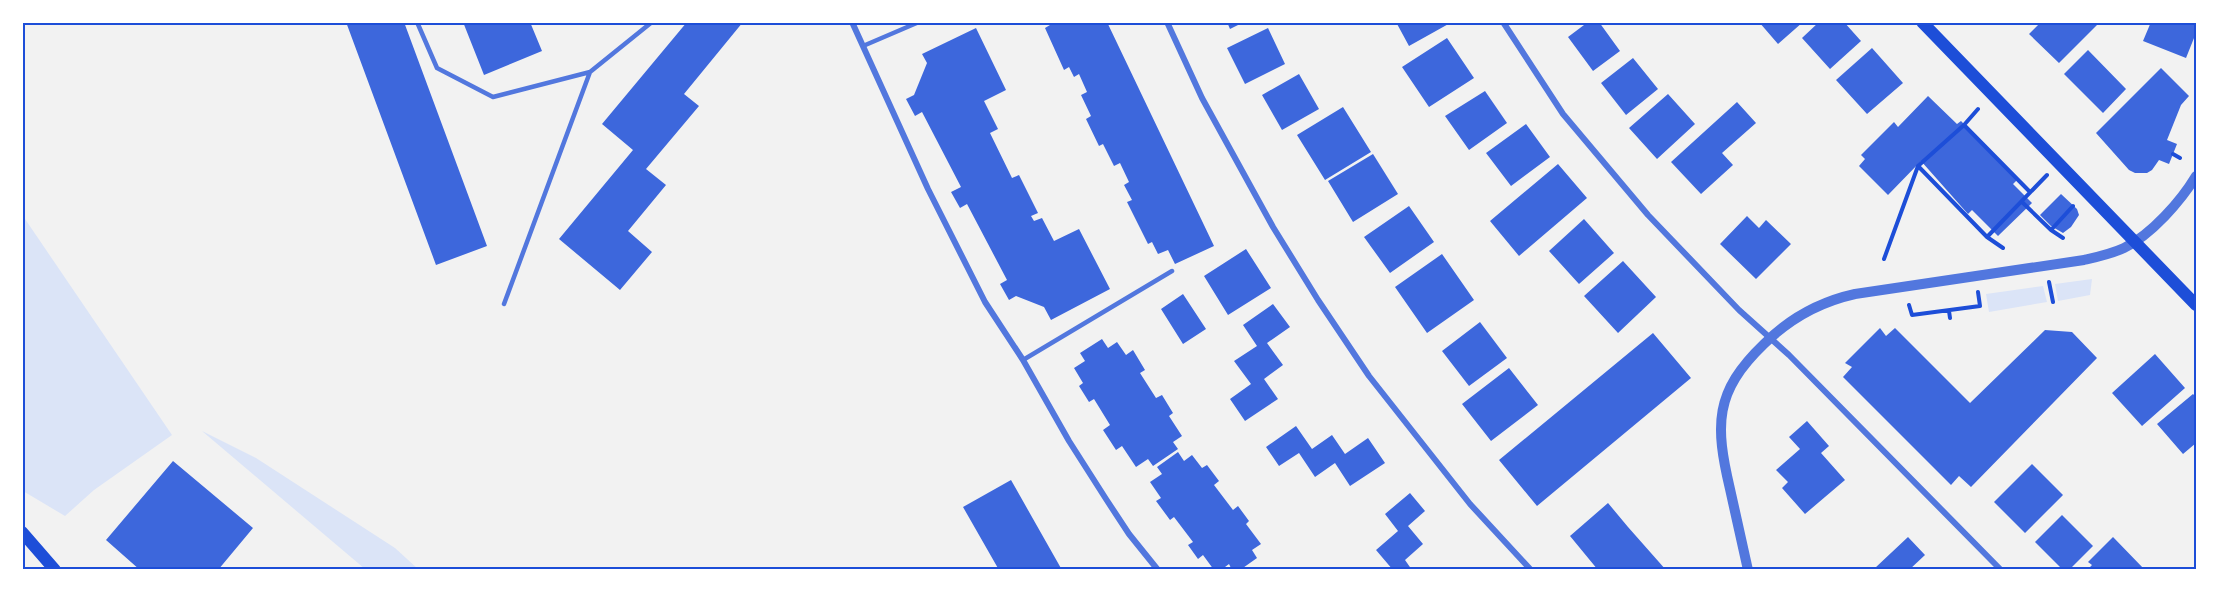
<svg xmlns="http://www.w3.org/2000/svg" width="2219" height="592" font-family="Lora,serif">
	<style>
		.green { fill: #dbe4f7 }
		.building { fill: #3d67dc }
		.lines { fill: none; stroke-linecap: round; stroke-linejoin: round }
		.path { stroke: #1d4ed8; stroke-width: 4 }
		.service { stroke: #5277de; stroke-width: 4.5 }
		.minor { stroke: #5277de; stroke-width: 6 }
		.tertiary { stroke: #5277de; stroke-width: 10 }
		.secondary { stroke: #1d4ed8; stroke-width: 12 }
		.neatline { fill: none; stroke: #1d4ed8; stroke-width: 2 }
	</style>
	<rect width="100%" height="100%" fill="#f2f2f2"/>
	<path class="green" d="M23 216 172 435 94 490 65 516 23 491Z
		M2092 279 2090 295 2058 301 2055 284Z
		M2043 286 2047 302 1989 312 1986 294Z
		M202 431 256 458 395 548 418 569H365Z"/>
	<path class="building" d="M346 22H404L487 246 436 265Z
		M463 22H530L542 51 484 75Z
		M687 22H743L684 94 699 106 646 169 666 185 628 231 652 252 620 290 559 239 633 150 602 124Z
		M1048 22H1107L1214 246 1175 264 1168 250 1158 254 1152 242 1148 244 1127 202 1132 200 1124 185 1129 182 1120 163 1114 166 1103 144 1099 146 1086 119 1091 116 1081 95 1087 92 1079 74 1074 77 1069 67 1064 70 1045 28 1050 25Z
		M1227 22H1244L1230 29Z
		M1396 22H1452L1409 46Z
		M1588 22H1599L1620 51 1593 71 1568 37Z
		M1759 22H1803L1778 44Z
		M1819 22H1844L1861 41 1830 69 1802 38Z
		M2041 22H2095L2097 25 2059 63 2029 34Z
		M2151 22H2196V33L2186 58 2143 41Z
		M976 28 1006 90 984 101 998 129 990 133 1012 178 1019 175 1038 213 1031 216 1034 221 1042 218 1054 241 1079 229 1110 289 1051 320 1044 307 1016 296 1009 300 1000 284 1007 280 967 204 960 208 951 192 961 187 922 112 915 116 906 99 914 95 927 63 922 54Z
		M1268 28 1285 64 1245 84 1227 48Z
		M1447 38 1474 78 1429 107 1402 67Z
		M1872 48 1903 83 1867 114 1836 80Z
		M2088 50 2126 89 2103 113 2064 74Z
		M1633 58 1658 89 1626 115 1601 83Z
		M2161 68 2189 96 2181 105 2167 140 2177 144 2169 164 2159 160 2152 170 2147 173H2135L2129 170 2096 133Z
		M1299 74 1319 109 1282 130 1262 95Z
		M1485 91 1507 123 1469 150 1445 116Z
		M1668 94 1695 124 1657 159 1629 128Z
		M1928 96 1957 124 1961 121 2018 179 2013 184 2032 203 1998 236 1972 210 1968 214 1921 161 1888 195 1859 166 1865 159 1861 155 1894 122 1898 127Z
		M1737 102 1756 123 1722 153 1733 165 1701 194 1671 162Z
		M1343 107 1371 152 1325 180 1297 135Z
		M1526 124 1550 157 1511 186 1486 153Z
		M1373 154 1398 194 1353 222 1328 181Z
		M1558 164 1587 198 1519 256 1490 221Z
		M2061 194 2077 209 2079 215 2071 227 2063 233 2051 226 2040 215Z
		M1409 206 1434 242 1390 273 1364 237Z
		M1747 216 1759 228 1766 220 1791 244 1756 279 1720 244Z
		M1584 219 1614 253 1579 284 1549 251Z
		M1246 249 1271 288 1228 315 1204 276Z
		M1442 254 1474 300 1427 333 1395 287Z
		M1623 261 1656 297 1618 333 1584 296Z
		M1183 294 1206 329 1183 344 1161 309Z
		M1273 304 1290 327 1267 343 1283 365 1264 379 1278 399 1245 421 1230 399 1251 384 1234 361 1257 346 1243 325Z
		M1480 322 1507 358 1469 386 1442 351Z
		M1880 328 1886 336 1895 328 1970 403 2045 330 2072 332 2097 358 1971 487 1959 476 1951 485 1843 377 1852 367 1845 363Z
		M1653 333 1691 378 1537 506 1499 460Z
		M1102 339 1108 348 1117 342 1126 355 1133 350 1145 370 1140 373 1156 398 1162 395 1173 413 1169 416 1182 436 1173 442 1178 449 1153 466 1148 459 1136 467 1122 446 1116 450 1103 430 1110 425 1094 399 1089 402 1079 386 1083 383 1074 368 1085 361 1080 353Z
		M2155 354 2185 388 2142 426 2112 393Z
		M1509 368 1538 405 1491 441 1462 404Z
		M2193 394 2196 397V443L2183 454 2157 424Z
		M1807 421 1829 446 1821 453 1845 480 1805 514 1782 488 1788 482 1776 470 1800 449 1789 437Z
		M1296 426 1312 449 1332 435 1345 454 1368 438 1385 463 1350 486 1335 463 1315 477 1299 453 1279 466 1266 447Z
		M1178 452 1184 461 1192 455 1202 468 1207 465 1219 481 1214 485 1233 510 1238 506 1249 521 1246 524 1261 544 1252 550 1257 558 1240 570H1232L1229 564 1221 570H1214L1203 555 1198 559 1188 545 1193 542 1174 517 1170 520 1156 501 1161 498 1150 482 1162 474 1157 467Z
		M173 461 253 528 218 570H140L106 540Z
		M2032 464 2063 495 2025 533 1994 502Z
		M1011 480 1062 570H999L963 507Z
		M1410 493 1425 511 1408 526 1423 544 1405 560 1412 570H1393L1376 550 1398 531 1385 514Z
		M1608 503 1628 527 1666 570H1598L1570 536Z
		M2062 515 2093 546 2069 570H2063L2035 542Z
		M1908 537 1925 555 1909 570H1877L1875 568Z
		M2113 537 2145 570H2087L2092 565 2088 562Z"/>
	<g class="lines">
		<path class="path" d="M1964 125 2030 192
			M2173 154 2180 158
			M1918 166 1987 237 2003 248
			M2022 202 2051 230 2063 238
			M2051 230 2073 206
			M1987 237 2047 175
			M1884 259 1918 166 1964 125 1978 109
			M2049 282 2053 302
			M1909 305 1912 315 1980 306 1978 292
			M1949 311 1950 318"/>
		<path class="service" d="M417 22 437 68 493 97 590 72
			M863 46 919 22
			M504 304 590 72 652 22
			M1023 360 1172 271"/>
		<path class="minor" d="M852 22 928 189 985 302 1023 360 1069 441 1106 499 1129 534 1158 570
			M1167 22 1202 98 1273 227 1318 300 1369 376 1470 504 1531 570
			M1503 22 1563 114 1648 215 1739 310 1789 355 2001 570"/>
		<path class="tertiary" d="M1748 570C1742 543 1736 516 1730 489 1715 425 1714 392 1764 344 1790 318 1819 302 1855 294L2084 260C2097 257 2111 254 2124 248 2151 235 2181 201 2196 176"/>
		<path class="secondary" d="M1922 22 2196 305
			M22 532 55 570"/>
	</g>
	<rect width="2219" height="592" fill="none" stroke="#ffffff" stroke-width="48"/>
	<rect x="24" y="24" width="2171" height="544" class="neatline"/>
</svg>
